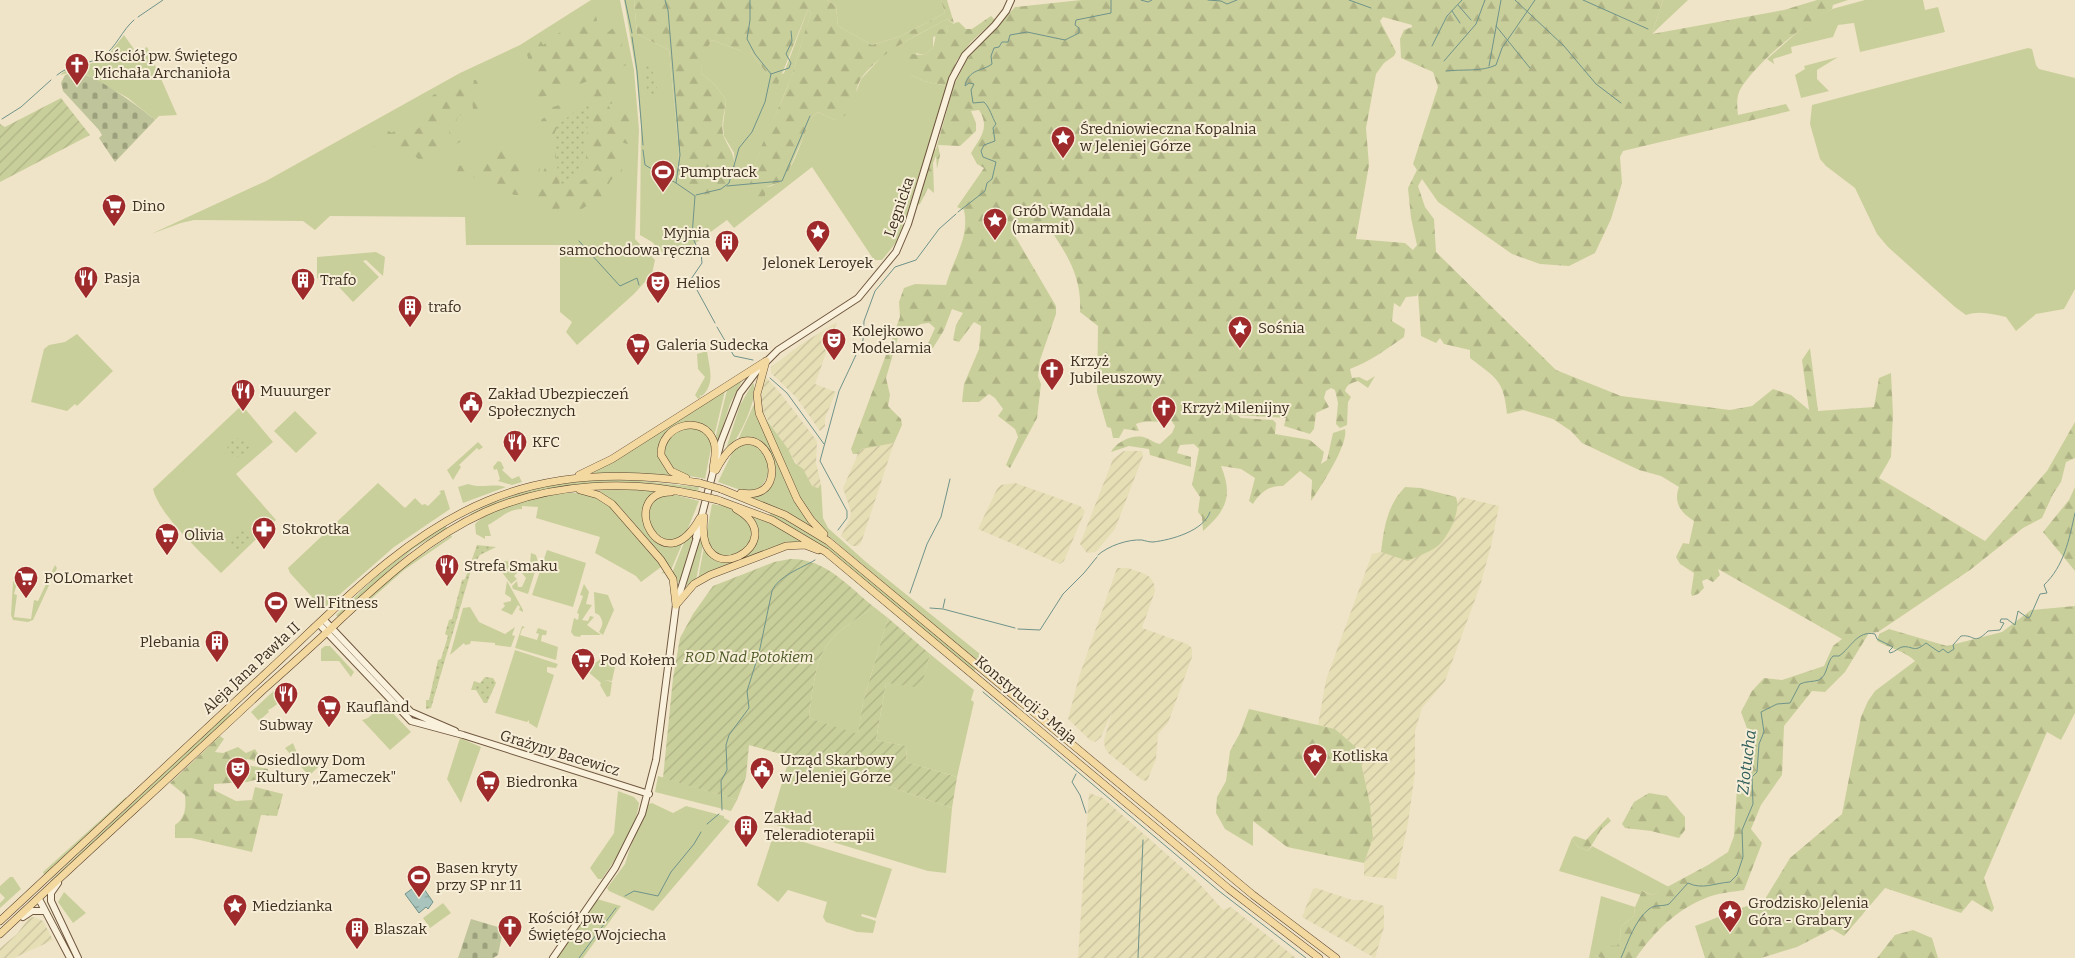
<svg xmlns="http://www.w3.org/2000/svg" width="2075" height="958" font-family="Bitter,serif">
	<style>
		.farmland { fill: url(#farmland-furrows) }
		.grass { fill: #c9cf9b }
		.forest { fill: url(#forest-firs); fill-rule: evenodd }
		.cemetery { fill: url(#cemetery-stones) }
		.park { fill: url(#park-dots) }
		.garden { fill: url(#garden-furrows) }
		.water { fill: url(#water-ripples); stroke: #6f938a }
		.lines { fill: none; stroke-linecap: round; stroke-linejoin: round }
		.stream { stroke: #6f938a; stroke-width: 1 }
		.secondary-casing { stroke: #6f573f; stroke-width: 8 }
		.primary-casing { stroke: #5b4430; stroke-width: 8 }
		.secondary { stroke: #faf1dc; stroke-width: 6 }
		.primary { stroke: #f3d9a0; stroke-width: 7 }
		.primary-bridge-casing { stroke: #5b4430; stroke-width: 8; stroke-linecap: butt }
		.primary-bridge { stroke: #f3d9a0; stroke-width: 7 }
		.labels { text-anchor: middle; stroke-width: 4; stroke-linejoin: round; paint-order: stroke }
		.poi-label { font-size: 15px; fill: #3d2e20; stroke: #f7eed8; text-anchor: start }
		.street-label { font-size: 15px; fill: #3d2e20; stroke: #f7eed8 }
		.park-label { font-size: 15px; font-style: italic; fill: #4d5a26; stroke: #f7eed8 }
		.water-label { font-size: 16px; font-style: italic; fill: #2f5d5a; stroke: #f7eed8 }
	</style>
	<defs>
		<pattern id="farmland-furrows" width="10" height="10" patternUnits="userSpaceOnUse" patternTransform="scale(1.25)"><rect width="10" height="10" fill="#e6deb5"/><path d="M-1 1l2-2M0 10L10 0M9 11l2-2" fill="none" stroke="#c6bf9b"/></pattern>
		<pattern id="forest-firs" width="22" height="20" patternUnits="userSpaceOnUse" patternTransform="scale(1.25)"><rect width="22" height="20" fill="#c9cf9b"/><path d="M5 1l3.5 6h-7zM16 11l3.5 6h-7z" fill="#aeb285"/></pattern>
		<pattern id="cemetery-stones" width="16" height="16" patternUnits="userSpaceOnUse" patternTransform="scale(1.25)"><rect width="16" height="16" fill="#bfc49a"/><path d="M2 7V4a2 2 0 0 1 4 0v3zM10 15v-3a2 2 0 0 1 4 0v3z" fill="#9ca07d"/></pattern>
		<pattern id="park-dots" width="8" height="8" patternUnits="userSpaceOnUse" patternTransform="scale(1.25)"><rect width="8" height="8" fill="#c9cf9b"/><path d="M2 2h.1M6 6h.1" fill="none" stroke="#aeb285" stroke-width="1.8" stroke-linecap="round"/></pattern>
		<pattern id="garden-furrows" width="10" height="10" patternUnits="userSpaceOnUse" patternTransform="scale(1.25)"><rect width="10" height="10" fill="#c9cf9b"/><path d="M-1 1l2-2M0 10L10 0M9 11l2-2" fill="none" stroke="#aeb285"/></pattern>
		<pattern id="water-ripples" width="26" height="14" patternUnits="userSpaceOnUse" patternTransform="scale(1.25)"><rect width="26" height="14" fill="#a9c4bc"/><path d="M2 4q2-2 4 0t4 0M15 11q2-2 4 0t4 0" fill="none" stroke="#8ba098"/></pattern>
	</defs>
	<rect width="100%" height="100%" fill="#f0e4c8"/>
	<path class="farmland" d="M837 322 815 384 836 392 825 418V426L820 431 796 397 771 373V367L800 345Z
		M765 376 781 394 817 441 816 463 821 484 818 488 812 486 763 413 760 397Z
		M894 443 861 543 858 546H852L841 536 850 518 851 512 843 488 858 454 862 449Z
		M1124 451H1142L1143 456 1115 529 1096 552 1087 553 1080 544 1113 459Z
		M1015 483 1080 506 1085 511 1064 561 1060 564 978 529 997 489 1001 485Z
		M1461 497 1499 506 1491 546 1480 586 1445 681 1422 708 1415 731V772L1408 823 1396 879 1364 876V863L1373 838 1370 804 1358 750 1335 729 1318 725 1326 680 1372 554 1381 552 1408 560Z
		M1117 568H1128L1145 574 1151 578 1154 584 1155 591 1142 628 1187 644 1192 648V657L1168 723 1158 734 1156 759 1147 781 1142 780 1108 753 1105 748 1104 740 1112 712 1101 737 1095 742 1090 740 1068 719 1079 677Z
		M1089 793 1103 798 1197 881 1223 910 1231 907 1296 958H1078Z
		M1316 888 1352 900H1363L1384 906V927L1375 958 1302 917 1313 889Z
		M34 917 43 921 53 940 14 958H0V948L17 934 29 918Z"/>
	<path class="grass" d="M591 0H620L634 70 639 130 635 239 655 260 652 274 634 294 577 345 566 332 572 322 560 312V258L562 254 571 252V245H466L465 217 330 216 315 230 303 221 194 220 181 223 151 234 266 181 460 73 520 45Z
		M624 0H634L637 34 669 50 679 151 676 184 711 193 742 184 735 167 734 153 724 136 723 126 726 100 715 85 701 73 702 55 712 40 741 51H750L767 74V83L784 73 808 9 811 13 791 78 757 159 750 182C755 183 761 187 765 187 792 187 801 136 812 117L818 112 835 120 857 90 861 79 886 52 947 19 955 25 946 27 948 33 933 37V48L924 55 916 53 911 75 924 81 947 86 899 239 882 260H874L812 167 734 228 727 220 678 256 665 255 652 242 640 235 641 124 636 71Z
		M827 0H941L945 13 901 36 872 45 838 26 836 6Z
		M1663 0H1688L1652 34Z
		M1865 0H1923L1925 10 1938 7 1945 32 1860 52 1854 23 1838 25 1833 37 1791 47 1792 53 1773 59 1774 64 1767 59 1811 20 1832 9Z
		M124 35 136 52 147 47 177 115 159 116 155 120 128 98 87 75 73 72 60 75C71 64 92 67 105 57 112 51 118 42 124 35Z
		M2028 48 2032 49 2036 65 2039 69 2075 78V289L2064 309 2036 314 2016 331 2006 317C1993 314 1979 310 1966 315L1955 307 1888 247 1877 234 1855 188 1826 166 1820 159 1810 124 1812 105Z
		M1838 57 1817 70V79L1829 91 1801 98 1795 75 1805 69 1804 66Z
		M376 252 385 257 383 276 366 260 363 261 379 277 353 302 337 285 317 278V257Z
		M77 334 113 371 77 406 75 404 67 411 31 402 44 349 49 345 65 342Z
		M707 351C709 367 716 383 702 396L699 395 701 397 698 399 695 395 705 377 698 369 697 354Z
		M743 379 730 404 717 445 715 439 727 390Z
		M753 383C760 393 742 431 735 441 733 444 729 447 726 449L740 405Z
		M725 391 714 437 703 427 672 428C663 435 657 455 663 465 666 469 671 473 674 476L624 473 590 474Z
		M759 393 761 407 766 419 788 449 795 463 803 469 812 486 818 488 821 484 823 518 828 528 866 562 985 658 980 664 825 533 802 504 760 409Z
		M755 402 814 528 751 497 757 494 775 469 770 453 763 445 737 442Z
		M242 405 273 442 236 474 276 520 221 573C202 553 159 515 153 489Z
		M295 411 317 433 296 453 274 431Z
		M685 427 704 431 712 443 705 479C682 473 673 480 663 450L670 434Z
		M478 442 483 447 479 450 477 448 459 465 461 467 453 480 447 470Z
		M743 444 757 446 771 464C761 504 745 491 718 482L735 447Z
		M498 461 501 462 504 468 502 470 512 479 519 476 522 482 512 485 498 481 500 479 497 469 494 470 493 467Z
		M613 478 699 487 698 492 671 487 586 485 468 515 490 504 531 489 556 484Z
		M378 483 405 508 415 498 422 505 425 504 428 506 441 493 439 491 444 490 450 509 394 547 323 609 290 573 288 568Z
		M468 484C484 489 490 483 506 487L463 503 458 487Z
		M622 488 660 490 643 517 645 527 652 538 683 542 671 570 595 491Z
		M562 493H586L607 502 669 574 661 573 664 571 661 567 641 582 636 576 595 553 600 537 536 518 538 507 522 506V509C507 509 499 520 488 525L491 536H485V539L476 534 475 524C494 505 537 497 562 493Z
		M668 493 699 501 685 536 669 541 653 533 647 513 653 501Z
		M712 504 724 506 745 514 753 533 745 552C725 558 719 559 705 542Z
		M771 510 823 540 977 667 974 671 828 550 769 516Z
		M750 515 762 518 809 543H797L698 579 704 547C715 561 739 563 750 551L754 520Z
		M445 525 447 528 413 549 338 617 336 615 390 563Z
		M694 533 680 582H678L672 573 685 540Z
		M451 535 452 537 404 570 369 601 368 599 397 572Z
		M700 535 703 545 696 580 686 586Z
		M547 550 586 563 573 607 532 595Z
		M531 553 536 555 538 562 528 594 513 589 512 586 517 581 518 587H522L526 578 522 573H517L514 576 517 579 511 584 501 571 504 561 530 563Z
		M55 565 57 568 33 620 28 622 13 620 11 615 13 581 17 583 14 594 17 595 14 617 31 619 34 600 38 601Z
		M507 581 523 610V612L519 610 520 607 518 605 512 615 501 610 505 606 503 603 511 601V598L505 594Z
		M584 584 589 592 586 604 592 605 582 620 588 621 590 616 594 617 587 625 601 635H581L580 637 574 636 571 632 574 618 578 620 579 614 577 613 583 596 580 595Z
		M594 592 608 595 614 610 603 635 599 632C603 625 604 622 599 615L595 613Z
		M470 607 479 622 505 634 515 627 512 635 515 636 511 647 495 645V643L471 641 470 644 465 645 464 643 450 655 463 608Z
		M874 607 888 618 863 702 858 735 809 718C811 701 815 664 824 650 835 631 857 619 874 607Z
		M522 626 525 627 522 629 520 635 537 640 539 634 536 633 538 628 547 631 546 635H542L541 641 558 647 556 660 515 648Z
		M325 646H330L354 672 351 677 339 661H321V649Z
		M515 650 558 664 556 668 547 667V672L554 675 537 728 529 723V720L527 722 495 713Z
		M607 654 615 667 612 681 604 680 612 682 610 696 607 697 600 685 601 683 586 670Z
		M930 654 974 690 971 700 974 702 957 777 906 762 907 746 876 740 886 683 921 687Z
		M282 683C286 696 278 706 268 710L269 712 261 719 269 728 267 730 251 712Z
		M384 704 411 732 390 750 362 720 368 718Z
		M229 712 231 715 52 883 50 881Z
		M460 738 481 747 461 803 447 779Z
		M293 743 301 763 319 766 309 776 285 748Z
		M790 756 858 776 952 808 946 873 928 871 770 823Z
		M658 776 737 800 731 811 655 792Z
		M618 791 634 797 639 803C636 830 617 857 602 879H598L590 868 614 833Z
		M126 797V799L44 875 43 872Z
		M652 803 673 813 686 806 724 816V818L730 821 653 911 609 891 607 888 625 864 630 848 648 804Z
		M774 833 892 869 876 918 862 914 861 916 876 921 873 933 857 932 826 922 823 917 827 902 788 890 778 902 757 885Z
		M1572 838 1578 847 1588 851 1592 846 1669 887 1652 895 1643 891 1641 895 1559 871Z
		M10 877H13L21 889 0 908V903L5 898 0 893V886Z
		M64 892 86 913 73 923 58 902Z
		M1601 896 1635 907 1634 916 1620 927 1621 935 1617 947 1595 955 1601 958H1589Z
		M597 899 621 906 583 958H556Z
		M443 903 451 913 430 928 423 918Z"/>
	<path class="forest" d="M634 0H827L836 6 838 26 872 45 901 36 945 13 941 0H947L954 23 959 22 966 29H972L991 16 995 20 971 42 957 60 947 86 924 81 911 75 907 60 910 54 924 55 933 48 937 30 943 29 948 33 946 27 955 24 947 19C917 36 884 49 862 77 850 94 862 112 835 120L818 112 812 117 784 181 766 187 765 196 759 198 748 197C752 156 776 118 790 80 798 58 803 35 811 13L808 9 778 84 767 83V74L750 51H741L712 40 703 55 701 73 715 85 726 100C725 111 720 126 724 137 729 149 734 152 735 167H741L747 173 742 184 724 191 697 196 676 184 679 151 669 50 637 34Z
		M1081 0H1663L1652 34 1784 10 1817 0H1848L1833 5 1832 9C1805 23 1757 62 1741 88 1736 96 1737 106 1738 115L1786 104 1790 111 1623 151 1620 157 1622 183 1611 219 1595 253 1569 266 1540 264 1512 254 1438 202 1422 179 1418 186 1425 207 1434 219 1436 252 1556 370 1621 396 1730 410 1752 406 1773 389 1791 395 1809 410 1802 360 1810 348 1818 411 1874 407 1879 378 1891 373 1893 414 1891 457 1879 478 1985 541 2047 471 2075 422V458L2066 462 2061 482 2053 494 2042 518 2023 528 1970 570 1878 632 1869 633 1845 672 1825 692 1812 691 1784 726 1782 775 1761 805 1751 829 1762 843 1744 890C1732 892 1717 893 1706 898 1677 909 1653 933 1636 958H1601L1595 955 1601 945 1617 946 1621 935 1620 927 1634 916 1635 907 1642 891 1652 895 1708 865 1728 852 1734 836 1737 787 1749 764 1753 745 1741 712 1752 691 1764 678 1782 680 1824 666 1833 646 1842 639 1718 569 1720 575 1713 582 1707 579 1702 581 1704 588 1698 594 1692 596 1691 593 1694 573 1680 564 1676 557 1683 543 1689 544 1694 521C1681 513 1673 503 1679 487L1661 476 1639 470 1582 443 1571 431 1553 419 1523 410 1507 414C1504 380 1496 378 1470 358V350L1444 344 1440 338 1436 343 1421 336 1418 293 1417 296 1406 297 1400 307 1394 303 1392 321 1405 329 1404 337C1387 349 1369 362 1350 369L1352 378 1359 377 1367 381 1375 376 1368 388 1358 381C1351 383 1347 384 1345 391L1351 397 1348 402 1347 425 1340 428 1336 424 1338 403 1335 390 1331 388 1326 391 1324 398 1329 407 1316 413 1314 429 1310 434 1284 426 1286 418 1237 415 1241 418 1273 420 1276 423 1275 434 1310 440 1324 452 1321 464 1327 460 1333 433 1345 429C1349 444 1320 488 1311 501L1312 480 1300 471 1283 486C1270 485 1260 492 1253 504L1249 501 1255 478 1241 469 1221 466C1233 495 1227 510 1203 531L1202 517 1198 512 1200 497 1192 485 1199 449 1194 444 1180 445 1177 453 1191 457V467L1150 455 1149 449 1129 446 1111 452C1116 442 1134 433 1146 438 1152 440 1154 443 1160 444L1172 433 1175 426 1171 420C1159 424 1148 419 1136 424L1139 431 1124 429 1119 438H1113L1111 428 1107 427 1097 392 1098 326 1080 312C1082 275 1066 253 1046 223L1012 231 1056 306V314L1040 360 1038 376 1041 384 1037 418 1010 468 1006 465 1018 437 1015 429 998 416 1003 409 995 398 989 394 979 402H962L964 384 979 349 981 326 974 322 959 342 953 340 956 325 963 313 952 309 944 330 933 348 927 346 935 328 929 323 921 324 899 334 886 378 890 395 888 406 901 419 902 425 894 443 862 449 858 454H853L851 449 900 317 899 302 904 288 915 284 946 285C953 259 970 238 964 210L957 207 984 168 977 164 971 153C981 137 990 127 979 110L971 111 976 123V131L960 146 938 145 940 155 937 169 936 156 933 163 934 193 928 188 920 204 917 205 933 150 936 149 954 85 967 59 1015 7ZM1383 17 1412 25V27L1404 30 1400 39 1401 58 1433 72 1438 87 1413 164 1417 170 1408 188 1411 218 1417 245 1413 250 1405 243 1356 239 1369 165 1366 128 1376 74 1384 63 1394 56 1396 52 1380 21Z
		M590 14 596 15 597 21 594 26 596 28 600 25 608 32 617 25H623L622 48 626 51 627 65 613 70 608 66 606 71 592 78 587 60 582 66 579 73 587 74 592 79C579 86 567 87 554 92L553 96H545L537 99 534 97 532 73 538 59 536 53 531 52 533 61 529 62 527 54 541 41 543 45 563 30 572 35 577 30 576 22 581 24Z
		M612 75H626L631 79 623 86 619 83 614 87 616 103 607 104 614 114 620 116 630 100 634 109 632 113 634 128 629 139 631 142 627 144 616 140 612 142 611 150 621 154 624 147 633 148V153L625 161 617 163 622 167V172C607 182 611 179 606 195L601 197 597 205 594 203 592 193H590L587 195 589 204 582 209 577 217 574 215 575 210 566 214 563 206H560L557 219 531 204 533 200 532 190 535 185 533 180 536 171 535 165 541 163 538 177H541L551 154 552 161H556C552 138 560 135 534 126L532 118 540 123 542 119 557 112 550 108 562 104 569 107 564 109 570 113 563 116 559 123 569 177 573 180 569 182 565 178 560 186 562 190 587 178 597 177 600 173 598 170 584 175 582 172 586 164V140L592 97 596 93 594 89 600 80Z
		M467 77 464 86 473 85 474 80 482 79 485 82 481 96 482 103 487 105 485 109 479 106 476 113 473 110 472 97H478L477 93H471L466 112 469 116 465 118 459 114 456 122 452 115 453 107 447 112 438 106 435 108C444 117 441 122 437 134H432L433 139 443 141 450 138 449 130 453 129 454 136 452 140 461 141 441 155 437 162 429 155 426 156 425 162H421L413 154 420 148 418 144 411 142 408 152C391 150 381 140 377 123L382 122 384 128 392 133 396 129 390 123 398 116 402 125 414 132 421 126 423 127 424 134H427L426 123 421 122V115L430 112 429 109 423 108 422 105 427 104 433 95C445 91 455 83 467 77Z
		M357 134H361L363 139 365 135H368L372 139 370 145 376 147 378 153 384 152 383 159 370 157 364 145 355 137Z
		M497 142 510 151 512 155 509 162H517L520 167 517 180 530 190 529 196H525L523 198 520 197 524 195 523 187 518 195H514C499 186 471 174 456 174L459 166 462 165 465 169C472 168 481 163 484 156L497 158Z
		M1405 487 1421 488 1456 497C1461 511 1450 533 1440 544 1433 551 1418 556 1408 561L1381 552C1384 528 1387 505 1405 487Z
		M2075 487V571L2043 532 2069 500Z
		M2075 606V713L2061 740 2047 732 1984 878 1994 908 1992 912 1972 900 1961 913 1885 888 1844 936 1832 929 1797 947 1761 958H1705L1695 926 1765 899 1790 858 1842 814 1861 717 1868 701 1875 691 1915 661C1905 651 1889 648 1877 641L1879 634 1889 629 1947 646 2002 632 2031 610Z
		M1249 709 1335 729 1358 749 1370 804 1373 838 1364 863 1287 847 1253 821V846L1225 829 1216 813 1217 797 1226 781 1230 751 1240 733Z
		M220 736 224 739 215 752 223 753 238 747 246 753 255 749 261 759 259 762 247 759V765L268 769 267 777 247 782 214 784V790L236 801 252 800 255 787 283 794 277 816 261 815 252 852 191 838H175V825C186 818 186 806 185 795L170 783Z
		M1649 793 1667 796 1685 817V830L1679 838 1651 831 1625 828 1622 824 1634 802Z
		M1608 817 1611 821 1601 830 1588 851 1578 847 1572 838 1575 836 1586 840Z
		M1913 930 1932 938 1938 958H1877L1895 935Z"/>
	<path class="cemetery" d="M73 72C93 72 138 106 155 120L115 162 99 138 102 135 99 130 63 91 61 83 65 75Z
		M471 919 508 930 502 935 498 955 493 958H458Z"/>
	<path class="park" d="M644 63C656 72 659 84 656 98L647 91Z
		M592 98 580 173 560 186 553 137 558 125Z
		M239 438 251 440C250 450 246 452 237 457L229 451 225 441Z
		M242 529 252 539 238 553 228 541Z
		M477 545 496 547 480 555 472 567 431 708 426 709V700H429L438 660 441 659 448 636 445 634 449 620 452 619 462 580 465 579Z
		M485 677 493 678 496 683 487 703H484L476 690H471L474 681 480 683Z"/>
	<path class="garden" d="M61 98 90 135 0 182V124L5 127Z
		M790 559C825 558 848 586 874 607 857 619 835 631 824 650 815 664 811 701 809 718L858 734 863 702 888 618 930 654 921 688 886 683 876 740 907 746 906 762 957 777 952 808 858 776 749 745 746 777 737 800 663 778 673 678 680 638 693 614 713 586 774 562Z"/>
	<path class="water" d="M420 883 433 902 428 909 426 907 419 913 405 894Z"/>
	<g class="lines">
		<path class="stream" d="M625 0 632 33
			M665 0 668 10 680 155 676 183 695 196 692 236 696 245
			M1141 0 1148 2 1152 0
			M1208 0 1221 1 1227 4 1237 0
			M1349 0 1371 8
			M1515 0 1564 46 1596 84 1621 103
			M1583 0 1648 29
			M1458 5 1471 20
			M1452 11 1460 23
			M138 17 163 0
			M1496 26 1530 68
			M632 37 637 71 643 145
			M1432 46 1447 16 1462 0
			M1444 61 1476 24 1485 0
			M1489 66 1501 0
			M1446 71C1462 69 1482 72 1496 65L1502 48 1535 0
			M771 74 789 68 791 63 786 54 792 41 791 31
			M57 75C70 64 89 65 103 56 116 48 122 30 134 20
			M2 119 21 107 51 80
			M643 150 645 165 676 183
			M727 186 782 181 810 116
			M696 195 721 189 729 183 739 148 752 132 765 102 771 74 755 54 747 39 750 20V0
			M958 212 985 191 987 183 992 179 996 162 983 157 981 151 984 145 995 141 993 128 996 124C992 117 990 108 984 102L973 103 971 90 974 84 969 83 965 86C968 69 983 71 992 64L991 56 994 48 999 47 1002 42H1008L1010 35 1027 32 1065 40 1079 33V28L1075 25 1076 20 1111 13V0
			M579 241 620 286 637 278 639 285
			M701 252 702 263 691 279 715 323
			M717 327 734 356 753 360
			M770 378 787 393 824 444
			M838 530 847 518V511L820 461 839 391 863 340 864 321 875 291 895 267 916 260 939 229 956 214
			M1098 555C1108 546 1128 539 1142 540 1146 541 1149 542 1153 542 1171 540 1204 531 1210 512
			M910 593 927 544 941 517 950 479
			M930 608 943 609 1015 628
			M943 608 945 599
			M1018 629 1040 630 1063 594 1084 573 1097 557
			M983 692 1219 891 1306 958
			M1076 774 1072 782 1080 795 1086 813
			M722 810 721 781 727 770 726 745 729 735 749 708 747 691 759 653 772 591C778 576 802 568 815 560
			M707 824 719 814
			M625 896 634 891 658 896 671 872 694 844 701 832
			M579 958 616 908
			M1138 958 1143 840
			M1621 958C1628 942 1635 920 1649 909 1655 904 1662 907 1669 904L1688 883C1702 890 1715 883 1730 882L1737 875 1743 857 1742 830 1753 804 1752 777 1757 772 1759 744 1764 732 1761 712 1777 704 1790 703 1800 684C1806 681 1813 682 1819 680 1828 675 1826 663 1833 656H1839C1851 648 1857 630 1875 634L1877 639 1893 647 1889 651 1890 653C1895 652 1898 648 1902 647 1913 645 1913 654 1926 643L1939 652 1943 649 1948 653 1954 649 1953 645 1961 636C1975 634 1973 646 1988 631L2000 630 2004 623 2000 622 2001 619H2007L2015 625 2018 611 2028 618 2030 617 2040 594 2047 593 2044 585C2064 566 2069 540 2075 513"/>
		<defs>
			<path id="secondary" d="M696 537 721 442 740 393 756 372 778 350 858 298 896 252 908 224 952 79 965 55 995 25 1006 11 1011 0
				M324 620 411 712 455 731
				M319 624 411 721 463 735 649 794
				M58 883 51 893V901L78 958
				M39 899 70 958
				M23 917 32 911H44
				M553 958 615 868 642 814 656 760 676 605 698 534"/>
			<path id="primary" d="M766 361 757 394 759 413 797 499 811 520 824 534
				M716 470C758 389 804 503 741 493
				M579 475 612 459 766 361
				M686 478 671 471 661 455C660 425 703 412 714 442 717 451 714 460 713 469
				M721 489 785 515 828 541 1253 895 1336 958
				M580 490 598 495 612 504 661 560 673 579 676 605
				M671 492C616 493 662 587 700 518
				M718 500 772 520 826 552 1229 889 1319 958
				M704 517C694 598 796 543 736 509
				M676 605 694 584 710 575 786 546 805 545 818 550
				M0 921C89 839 177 755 266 673 333 611 402 536 487 501 555 472 629 472 700 483
				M0 934C87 852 176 772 263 690 290 666 317 642 343 617 387 576 430 537 485 512 550 483 629 479 697 495"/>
		</defs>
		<use href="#secondary" class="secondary-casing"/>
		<use href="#primary" class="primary-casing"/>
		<use href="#secondary" class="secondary"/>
		<use href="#primary" class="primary"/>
		<defs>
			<path id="primary-bridge" d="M700 483 721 489
				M697 495 718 500"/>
		</defs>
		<use href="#primary-bridge" class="primary-bridge-casing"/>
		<use href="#primary-bridge" class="primary-bridge"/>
	</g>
	<defs>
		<symbol id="church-pin" viewBox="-11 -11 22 30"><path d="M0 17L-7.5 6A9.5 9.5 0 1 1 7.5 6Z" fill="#9e2a2b" stroke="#f7eed8"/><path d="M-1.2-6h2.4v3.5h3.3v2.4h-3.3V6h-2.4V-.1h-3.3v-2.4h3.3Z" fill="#fff"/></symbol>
		<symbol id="sight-pin" viewBox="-11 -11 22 30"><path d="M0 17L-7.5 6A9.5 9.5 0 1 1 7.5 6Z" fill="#9e2a2b" stroke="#f7eed8"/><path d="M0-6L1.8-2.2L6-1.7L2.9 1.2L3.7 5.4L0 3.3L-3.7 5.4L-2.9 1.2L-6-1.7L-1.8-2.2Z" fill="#fff"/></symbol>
		<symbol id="stadium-pin" viewBox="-11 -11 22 30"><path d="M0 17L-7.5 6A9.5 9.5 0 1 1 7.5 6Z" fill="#9e2a2b" stroke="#f7eed8"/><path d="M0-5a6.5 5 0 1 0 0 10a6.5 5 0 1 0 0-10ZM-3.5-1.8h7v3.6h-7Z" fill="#fff"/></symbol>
		<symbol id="supermarket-pin" viewBox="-11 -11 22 30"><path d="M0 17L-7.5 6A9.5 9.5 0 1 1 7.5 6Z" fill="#9e2a2b" stroke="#f7eed8"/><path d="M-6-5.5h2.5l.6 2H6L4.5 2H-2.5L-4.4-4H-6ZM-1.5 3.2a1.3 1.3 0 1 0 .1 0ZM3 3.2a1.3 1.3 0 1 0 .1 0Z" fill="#fff"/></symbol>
		<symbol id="building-pin" viewBox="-11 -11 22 30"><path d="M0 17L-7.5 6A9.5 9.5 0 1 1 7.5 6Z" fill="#9e2a2b" stroke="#f7eed8"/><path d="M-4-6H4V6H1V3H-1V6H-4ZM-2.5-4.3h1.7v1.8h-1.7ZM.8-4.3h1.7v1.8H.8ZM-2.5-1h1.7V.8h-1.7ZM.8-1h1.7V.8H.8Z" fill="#fff"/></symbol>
		<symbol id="restaurant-pin" viewBox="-11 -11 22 30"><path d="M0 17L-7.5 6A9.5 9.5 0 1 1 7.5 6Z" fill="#9e2a2b" stroke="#f7eed8"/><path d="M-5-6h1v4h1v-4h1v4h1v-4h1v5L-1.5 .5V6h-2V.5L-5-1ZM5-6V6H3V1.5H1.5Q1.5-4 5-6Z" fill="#fff"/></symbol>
		<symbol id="theatre-pin" viewBox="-11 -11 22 30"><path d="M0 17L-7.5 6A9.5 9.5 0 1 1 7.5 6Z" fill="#9e2a2b" stroke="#f7eed8"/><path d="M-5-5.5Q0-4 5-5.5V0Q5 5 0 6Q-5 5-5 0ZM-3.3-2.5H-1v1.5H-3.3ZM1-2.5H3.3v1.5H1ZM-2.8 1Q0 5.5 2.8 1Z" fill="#fff"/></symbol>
		<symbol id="civic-pin" viewBox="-11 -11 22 30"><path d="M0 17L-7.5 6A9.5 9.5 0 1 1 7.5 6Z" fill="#9e2a2b" stroke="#f7eed8"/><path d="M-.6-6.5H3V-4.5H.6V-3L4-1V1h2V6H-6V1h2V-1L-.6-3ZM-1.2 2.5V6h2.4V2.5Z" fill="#fff"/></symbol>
		<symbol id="pharmacy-pin" viewBox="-11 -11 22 30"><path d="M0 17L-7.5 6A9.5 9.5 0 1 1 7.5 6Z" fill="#9e2a2b" stroke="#f7eed8"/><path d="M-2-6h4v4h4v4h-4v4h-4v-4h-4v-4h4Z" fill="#fff"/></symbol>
	</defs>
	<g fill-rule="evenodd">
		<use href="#church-pin" x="63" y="51" width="28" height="38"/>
		<use href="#sight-pin" x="1049" y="124" width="28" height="38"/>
		<use href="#stadium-pin" x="649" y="158" width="28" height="38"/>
		<use href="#supermarket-pin" x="100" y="192" width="28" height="38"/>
		<use href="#sight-pin" x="981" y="206" width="28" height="38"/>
		<use href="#sight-pin" x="804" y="218" width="28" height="38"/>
		<use href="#building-pin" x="713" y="228" width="28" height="38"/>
		<use href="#restaurant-pin" x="72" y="264" width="28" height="38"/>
		<use href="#building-pin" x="289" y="266" width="28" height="38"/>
		<use href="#theatre-pin" x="644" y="269" width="28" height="38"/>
		<use href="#building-pin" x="396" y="293" width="28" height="38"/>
		<use href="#sight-pin" x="1226" y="314" width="28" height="38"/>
		<use href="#theatre-pin" x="820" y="326" width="28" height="38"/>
		<use href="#supermarket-pin" x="624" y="331" width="28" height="38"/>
		<use href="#church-pin" x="1038" y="356" width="28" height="38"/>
		<use href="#restaurant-pin" x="229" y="377" width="28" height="38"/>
		<use href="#civic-pin" x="457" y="389" width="28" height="38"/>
		<use href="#church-pin" x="1150" y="394" width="28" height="38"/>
		<use href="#restaurant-pin" x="501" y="428" width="28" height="38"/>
		<use href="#pharmacy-pin" x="250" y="515" width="28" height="38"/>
		<use href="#supermarket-pin" x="153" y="521" width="28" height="38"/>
		<use href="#restaurant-pin" x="433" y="552" width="28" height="38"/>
		<use href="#supermarket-pin" x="12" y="564" width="28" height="38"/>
		<use href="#stadium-pin" x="262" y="589" width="28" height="38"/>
		<use href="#building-pin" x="203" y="628" width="28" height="38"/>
		<use href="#supermarket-pin" x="569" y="646" width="28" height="38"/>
		<use href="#restaurant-pin" x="272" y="680" width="28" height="38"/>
		<use href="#supermarket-pin" x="315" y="693" width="28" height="38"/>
		<use href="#sight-pin" x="1301" y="742" width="28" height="38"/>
		<use href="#theatre-pin" x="224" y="755" width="28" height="38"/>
		<use href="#civic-pin" x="748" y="755" width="28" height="38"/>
		<use href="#supermarket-pin" x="474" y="768" width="28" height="38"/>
		<use href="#building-pin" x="732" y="813" width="28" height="38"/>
		<use href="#stadium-pin" x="405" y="863" width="28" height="38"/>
		<use href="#sight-pin" x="221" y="892" width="28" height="38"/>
		<use href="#sight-pin" x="1716" y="898" width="28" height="38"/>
		<use href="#church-pin" x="496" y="913" width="28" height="38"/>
		<use href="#building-pin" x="343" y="915" width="28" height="38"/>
	</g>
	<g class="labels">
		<g class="poi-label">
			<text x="94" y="61">Kościół pw. Świętego<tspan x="94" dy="17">Michała Archanioła</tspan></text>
			<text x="1080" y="134">Średniowieczna Kopalnia<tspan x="1080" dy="17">w Jeleniej Górze</tspan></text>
			<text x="680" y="177">Pumptrack</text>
			<text x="132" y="211">Dino</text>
			<text x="1012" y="216">Grób Wandala<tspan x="1012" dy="17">(marmit)</tspan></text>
			<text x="710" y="238" text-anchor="end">Myjnia<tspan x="710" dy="17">samochodowa ręczna</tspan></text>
			<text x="818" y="268" text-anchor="middle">Jelonek Leroyek</text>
			<text x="104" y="283">Pasja</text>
			<text x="320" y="285">Trafo</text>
			<text x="676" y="288">Helios</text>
			<text x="428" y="312">trafo</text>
			<text x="1258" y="333">Sośnia</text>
			<text x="852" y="336">Kolejkowo<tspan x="852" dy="17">Modelarnia</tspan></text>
			<text x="656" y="350">Galeria Sudecka</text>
			<text x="1070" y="366">Krzyż<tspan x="1070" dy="17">Jubileuszowy</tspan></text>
			<text x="260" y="396">Muuurger</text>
			<text x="488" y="399">Zakład Ubezpieczeń<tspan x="488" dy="17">Społecznych</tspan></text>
			<text x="1182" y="413">Krzyż Milenijny</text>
			<text x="532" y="447">KFC</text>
			<text x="282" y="534">Stokrotka</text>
			<text x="184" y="540">Olivia</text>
			<text x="464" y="571">Strefa Smaku</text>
			<text x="44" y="583">POLOmarket</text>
			<text x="294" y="608">Well Fitness</text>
			<text x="200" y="647" text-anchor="end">Plebania</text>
			<text x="600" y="665">Pod Kołem</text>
			<text x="346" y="712">Kaufland</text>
			<text x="286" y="730" text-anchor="middle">Subway</text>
			<text x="1332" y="761">Kotliska</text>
			<text x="256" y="765">Osiedlowy Dom<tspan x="256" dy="17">Kultury ,,Zameczek"</tspan></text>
			<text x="780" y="765">Urząd Skarbowy<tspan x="780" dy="17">w Jeleniej Górze</tspan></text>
			<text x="506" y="787">Biedronka</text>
			<text x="764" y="823">Zakład<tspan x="764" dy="17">Teleradioterapii</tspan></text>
			<text x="436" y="873">Basen kryty<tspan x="436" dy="17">przy SP nr 11</tspan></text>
			<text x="1748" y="908">Grodzisko Jelenia<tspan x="1748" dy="17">Góra - Grabary</tspan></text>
			<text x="252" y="911">Miedzianka</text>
			<text x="528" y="923">Kościół pw.<tspan x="528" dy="17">Świętego Wojciecha</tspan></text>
			<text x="374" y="934">Blaszak</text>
		</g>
		<g class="street-label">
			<text transform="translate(899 207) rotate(-71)" y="5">Legnicka</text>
			<text transform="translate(251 668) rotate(-43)" y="5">Aleja Jana Pawła II</text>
			<text transform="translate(1026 700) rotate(40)" y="5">Konstytucji 3 Maja</text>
			<text transform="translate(560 753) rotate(17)" y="5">Grażyny Bacewicz</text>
		</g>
		<g class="park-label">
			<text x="749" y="662">ROD Nad Potokiem</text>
		</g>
		<g class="water-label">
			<text transform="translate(1746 762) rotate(-83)" y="6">Złotucha</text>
		</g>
	</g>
</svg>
